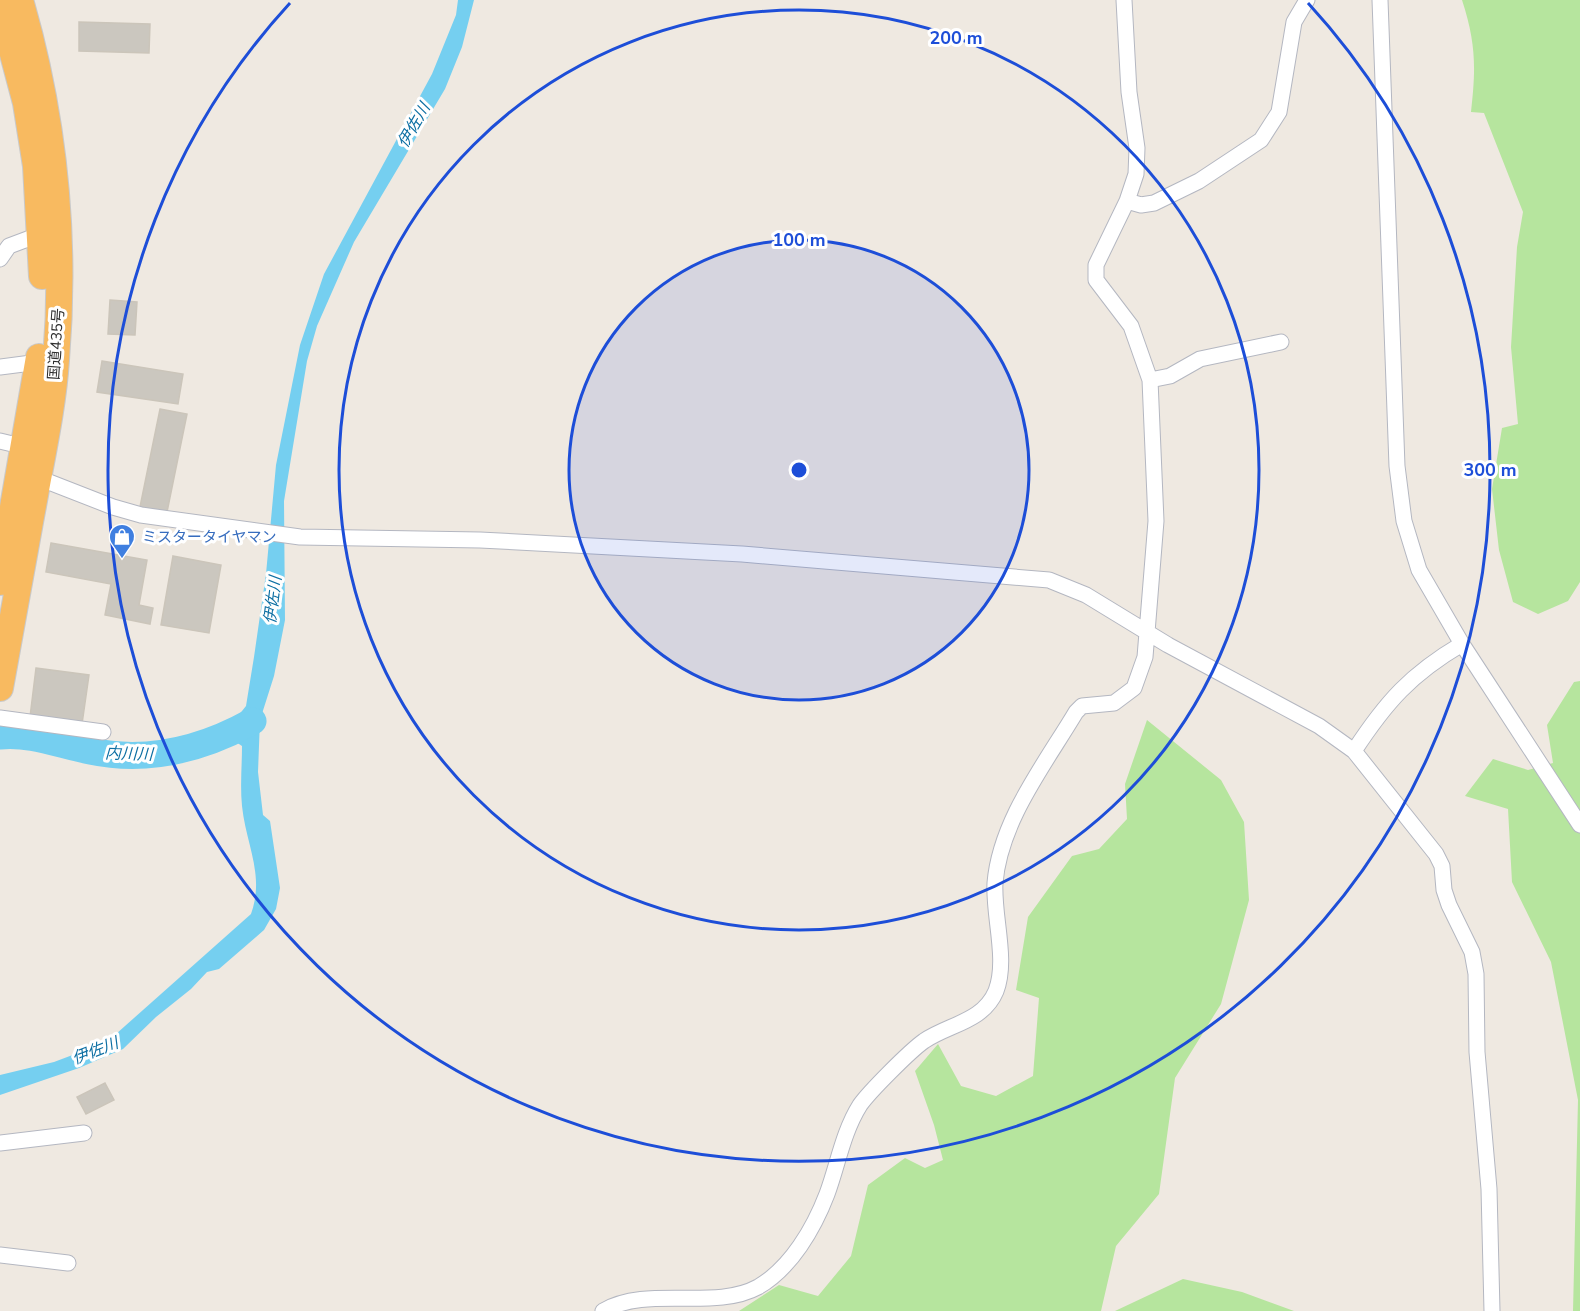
<svg xmlns="http://www.w3.org/2000/svg" width="1580" height="1311" font-family="'Nunito Sans','Noto Sans JP',sans-serif">
	<style>
		.green { fill: #b6e59e }
		.water { fill: #75cff0 }
		.lines { fill: none; stroke-linecap: round; stroke-linejoin: round }
		.river { stroke: #75cff0; stroke-width: 27 }
		.building { fill: #cbc7bf; stroke: #cbc5ba; stroke-width: 1.5 }
		.minor-casing { stroke: #b4b7c1; stroke-width: 17 }
		.trunk-casing { stroke: #c9c9c9; stroke-width: 28 }
		.minor { stroke: #fff; stroke-width: 15 }
		.trunk { stroke: #f8ba60; stroke-width: 26 }
		.ring { fill: none; stroke: #1d4ed8; stroke-width: 3 }
		.labels { text-anchor: middle; stroke-width: 6; stroke-linejoin: round; paint-order: stroke }
		.street-label { font-size: 15px; fill: #2e2e2e; stroke: #fff }
		.shop-label { font-size: 15px; fill: #366cbe; stroke: #fff; text-anchor: start }
		.water-label { font-size: 16px; font-style: italic; fill: #0d6fa3; stroke: #fff }
		.centre { fill: #1d4ed8; stroke: #fff; stroke-width: 3 }
		.ring-label { font-size: 18px; text-anchor: middle; font-weight: bold; fill: #1d4ed8; stroke: #fff; stroke-width: 6; stroke-linejoin: round; paint-order: stroke }
	</style>
	<rect width="100%" height="100%" fill="#efe9e1"/>
	<path class="green" d="M1462 0H1580V582L1568 601 1538 614 1513 602 1499 550 1492 489 1502 428 1518 424 1511 347 1517 247 1523 212 1484 113 1471 112C1476 68 1476 43 1462 0Z
		M1580 681V1311H1573L1578 1100 1551 962 1512 882 1508 809 1465 796 1493 759 1528 770 1553 763 1547 725 1574 682Z
		M1147 720 1221 780 1244 822 1249 900 1221 1004 1175 1078 1159 1194 1116 1246 1101 1311H739L779 1285 818 1296 851 1256 868 1185 905 1158 925 1168 943 1160 934 1125 915 1071 938 1044 961 1086 996 1096 1033 1076 1039 998 1016 990 1028 917 1072 856 1099 849 1127 819 1125 784Z
		M1183 1279 1242 1292 1294 1311H1115Z"/>
	<path class="water" d="M458 0H474L462 47 445 89 354 242 317 326 307 361 284 501 285 620 274 676 260 720 258 772 263 815 270 821 280 888 276 909 264 930 219 969 207 972 191 989 156 1017 123 1049 79 1068 0 1095V1075L54 1062 107 1042 251 914C265 875 246 845 242 806 240 786 242 765 242 746L233 740 234 721 246 706 254 657 266 574 276 465 300 345 324 274 432 74 456 15Z"/>
	<g class="lines">
		<path class="river" d="M0 736C32 733 59 745 90 751 147 763 203 749 253 721"/>
	</g>
	<path class="building" d="M79 22 150 24 149 53 79 51Z
		M110 300 137 302 135 335 108 334Z
		M102 361 183 374 178 404 97 392Z
		M160 409 187 414 167 512 140 507Z
		M51 543 147 560 139 605 153 608 150 624 105 615 111 584 46 572Z
		M173 556 221 565 209 633 161 625Z
		M36 668 89 675 82 724 30 717Z
		M105 1083 114 1100 86 1114 77 1097Z"/>
	<g class="lines">
		<defs>
			<path id="minor" d="M1380 0 1397 466 1404 521 1419 570 1462 644 1580 825
				M1127 201 1141 205 1154 203 1199 181 1261 140 1279 112 1294 22 1307 0
				M0 259 9 246 41 234
				M0 367 39 362
				M1150 380 1170 376 1200 359 1281 342
				M0 441 25 447
				M31 475 113 507 141 515 300 537 480 540 742 554 1049 580 1086 595 1168 645 1319 726 1354 751C1386 702 1411 674 1462 644
				M0 718 103 732
				M1354 751 1436 854 1442 866 1444 890 1449 905 1472 952 1476 974 1477 1052 1489 1189 1492 1311
				M0 1143 84 1133
				M0 1255 68 1263
				M603 1311C648 1285 714 1311 758 1287 791 1268 814 1228 827 1194 838 1164 843 1132 860 1105 870 1091 910 1051 924 1041 949 1024 983 1022 996 991 1008 960 993 916 995 883 1000 821 1045 764 1076 712L1082 706 1114 703 1134 688 1145 657 1156 521 1150 380 1131 326 1096 280V265L1127 201 1136 174 1137 148 1129 92 1124 0"/>
			<path id="trunk" d="M0 5 26 103 36 166 42 276
				M0 582 39 357
				M0 688C12 623 23 559 35 495 43 451 53 405 56 360 66 239 54 117 20 0"/>
		</defs>
		<use href="#minor" class="minor-casing"/>
		<use href="#trunk" class="trunk-casing"/>
		<use href="#minor" class="minor"/>
		<use href="#trunk" class="trunk"/>
	</g>
	<circle cx="799" cy="470" r="230" fill="#1d4ed8" fill-opacity=".12"/>
	<g class="ring">
		<circle cx="799" cy="470" r="230"/>
		<circle cx="799" cy="470" r="460"/>
		<path d="M1308 3A691 691 0 1 1 290 3"/>
	</g>
	<defs>
		<symbol id="shop-pin" viewBox="-11 -11 22 30"><path d="M0 17L-7.5 6A9.5 9.5 0 1 1 7.5 6Z" fill="#3f7fe0" stroke="#fff"/><path d="M-5-2.5h2.3a2.7 3.5 0 0 1 5.4 0H5L5.5 6h-11ZM-1.5-2.5h3a1.5 2.3 0 0 0-3 0Z" fill="#fff"/></symbol>
	</defs>
	<g fill-rule="evenodd">
		<use href="#shop-pin" x="107" y="522" width="30" height="40"/>
	</g>
	<g class="labels">
		<g class="street-label">
			<text transform="translate(56 344) rotate(-86)" y="5">国道435号</text>
		</g>
		<g class="shop-label">
			<text x="142" y="542">ミスタータイヤマン</text>
		</g>
		<g class="water-label">
			<text transform="translate(413 125) rotate(-60)" y="6">伊佐川</text>
			<text transform="translate(272 600) rotate(-83)" y="6">伊佐川</text>
			<text transform="translate(129 753) rotate(2)" y="6">内川川</text>
			<text transform="translate(95 1050) rotate(-21)" y="6">伊佐川</text>
		</g>
	</g>
	<circle cx="799" cy="470" r="9" class="centre"/>
	<g class="ring-label">
		<text x="956" y="44">200 m</text>
		<text x="799" y="246">100 m</text>
		<text x="1490" y="476">300 m</text>
	</g>
</svg>
